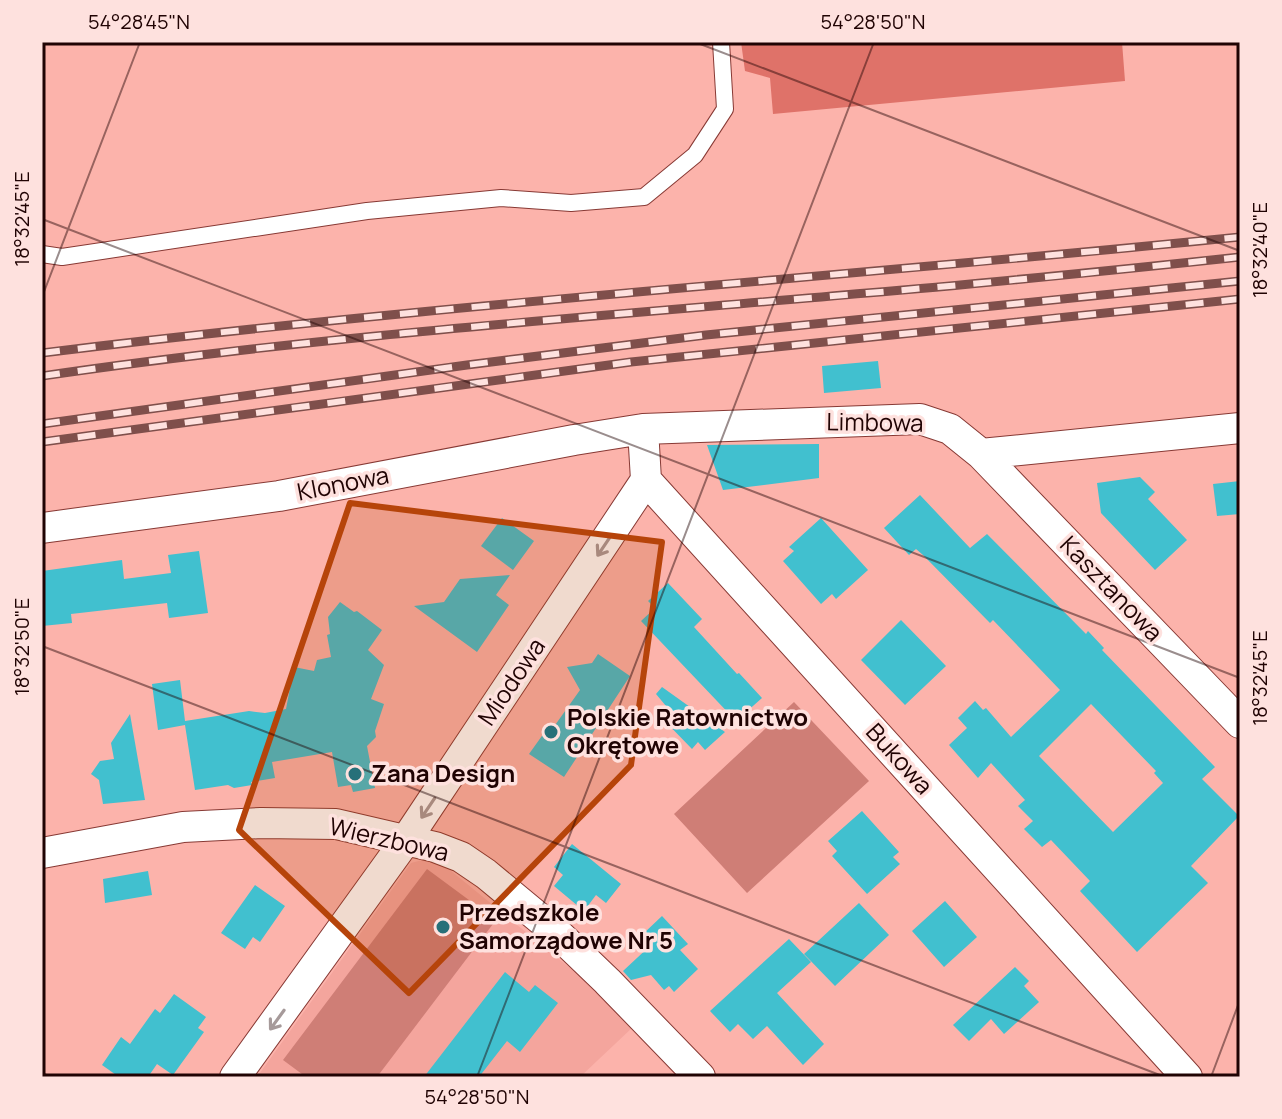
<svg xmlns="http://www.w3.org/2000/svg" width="1282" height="1119" font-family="Manrope,sans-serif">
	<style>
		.built { fill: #f4a59d }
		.green { fill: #cf7e76 }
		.forest { fill: #df7269 }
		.building { fill: #41c0cf; fill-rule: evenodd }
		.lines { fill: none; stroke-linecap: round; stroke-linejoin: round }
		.lane-casing { stroke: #873934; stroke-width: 18 }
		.street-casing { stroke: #873934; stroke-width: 32 }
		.lane { stroke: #fff; stroke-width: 16 }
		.street { stroke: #fff; stroke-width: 30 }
		.rail-casing { stroke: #7f4f4b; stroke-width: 9 }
		.rail { stroke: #fee1de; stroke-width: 6; stroke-dasharray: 18; stroke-linecap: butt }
		.oneway { stroke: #a69a9a }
		.marked { fill: #b6440a; fill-opacity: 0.2; stroke: #b6440a; stroke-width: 6; stroke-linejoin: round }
		.ticks { fill: none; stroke: #200303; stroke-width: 2; stroke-opacity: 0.45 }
		.poi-dot { fill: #277079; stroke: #fee1de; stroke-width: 3 }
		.labels { text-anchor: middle; stroke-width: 7; stroke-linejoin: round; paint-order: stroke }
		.street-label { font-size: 24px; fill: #200303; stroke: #fee1de }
		.poi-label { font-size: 24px; font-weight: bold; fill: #200303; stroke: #fee1de; text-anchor: start }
		.neatline { fill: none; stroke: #200303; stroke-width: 3 }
		.ticks-label { font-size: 20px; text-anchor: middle; fill: #200303 }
	</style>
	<rect width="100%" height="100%" fill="#fcb3ab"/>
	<path class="built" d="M434 857 597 990 633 1027 580 1077H257L411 863Z"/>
	<path class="green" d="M794 702 869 781 747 893 674 814Z
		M427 869 496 920 377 1077H306L283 1060Z"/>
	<path class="forest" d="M741 42H1122L1125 81 773 114 770 78 745 71Z"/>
	<path class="building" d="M878 361 881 388 824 393 822 366Z
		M819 444V478L723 490 707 445Z
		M1140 477 1155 492 1148 499 1187 540 1155 570 1101 513 1097 483Z
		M1240 481V514L1217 516 1213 484Z
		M920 495 970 548 987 534 1086 634 1088 631 1104 648 1102 650 1215 767 1202 779 1239 816 1191 866 1208 883 1137 952 1080 891 1090 881 1051 840 1042 847 1024 829 1033 821 1018 806 1025 800 991 763 978 778 949 745 967 728 958 718 975 701 983 710 986 708 1011 737 1060 690 993 620 990 623 923 555 916 549 909 555 884 528ZM1091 704 1156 771 1154 773 1163 783 1113 832 1039 756Z
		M502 518 534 541 513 570 481 546Z
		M821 518 868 570 836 599 832 594 821 604 783 561 794 551 789 547Z
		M199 551 208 613 169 618 167 603 71 614 72 623 42 626V571L122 560 124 579 171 573 168 555Z
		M510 575 496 595 509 605 477 652 414 606 444 602 460 579Z
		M668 583 702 619 694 627 737 674 739 673 762 698 736 721 641 621 655 608 648 601Z
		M340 602 354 612 357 611 382 630 368 650 384 665 371 699 384 704 375 731 376 737 367 746 375 788 353 792 351 785 338 787 332 752 272 762 275 778 251 782 252 785 234 788 228 785 195 790 185 725 158 730 152 684 180 680 185 721 249 711 265 713 286 709 294 667 314 671 317 660 331 657 327 635 330 634 328 617Z
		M901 620 946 666 905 705 861 660Z
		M598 654 630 676 564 777 529 754 549 726 553 728 580 690 567 667 592 663Z
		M662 687 725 732 705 750 698 742 692 749 658 714 666 706 656 694Z
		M130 714 145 800 103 804 99 780 91 774 100 761 114 759 111 743Z
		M862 811 899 852 893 857 900 864 867 894 832 856 837 851 828 841Z
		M572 844 621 884 606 903 596 895 584 911 554 886 563 875 554 867Z
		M148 871 152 895 105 903 103 879Z
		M255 885 285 906 260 942 253 937 245 949 221 933Z
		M945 901 977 937 944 967 912 931Z
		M859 903 889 935 835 986 804 954Z
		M662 916 688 944 680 950 698 969 674 992 669 986 664 990 651 975 631 980 623 971 652 944 643 934Z
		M789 939 811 962 777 993 824 1044 803 1065 767 1026 753 1039 738 1024 730 1032 710 1011Z
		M1015 967 1029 981 1024 986 1039 1002 1004 1034 991 1019 969 1041 953 1025Z
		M505 972 529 992 535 985 558 1003 520 1052 507 1041 479 1077H424Z
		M174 994 206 1017 198 1028 204 1032 173 1075 157 1064 148 1077H119L102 1065 121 1037 130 1044 155 1009 160 1013Z"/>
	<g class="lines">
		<defs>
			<path id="lane" d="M42 254 62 257 367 211 501 198 571 203 644 197 695 155 725 109 721 42"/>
			<path id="street" d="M643 429 646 480 1187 1077
				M981 454 1240 428
				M42 528 279 496 574 440 643 429 920 419 950 429 981 454 1240 723
				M42 853 183 827 261 823 336 824 435 847 461 857 486 874 556 932 607 981 700 1077
				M235 1077 406 840 646 480"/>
		</defs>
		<use href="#lane" class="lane-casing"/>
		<use href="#street" class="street-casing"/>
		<use href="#lane" class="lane"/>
		<use href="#street" class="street"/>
		<defs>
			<path id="rail" d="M42 353C440 304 841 277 1240 237
				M42 376C316 336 591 317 867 293 991 283 1116 270 1240 257
				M42 424 467 365 706 335 1240 281
				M42 442 631 362 1240 299"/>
		</defs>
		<use href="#rail" class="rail-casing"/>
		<use href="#rail" class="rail"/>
	</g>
	<defs><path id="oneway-shaft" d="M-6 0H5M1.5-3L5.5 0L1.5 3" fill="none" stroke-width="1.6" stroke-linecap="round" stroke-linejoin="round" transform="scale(2)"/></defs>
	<g class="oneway">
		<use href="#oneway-shaft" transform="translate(604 546) rotate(124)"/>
		<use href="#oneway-shaft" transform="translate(428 808) rotate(124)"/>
		<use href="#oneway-shaft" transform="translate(277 1020) rotate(126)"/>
	</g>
	<path class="marked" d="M350 503 662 542 631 765 409 993 239 830Z"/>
	<path class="ticks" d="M695 42 1240 251M42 219 1240 678M42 297 140 42M42 646 1165 1077M42 1073 51 1077M477 1077 874 42M1211 1077 1240 1000"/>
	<g class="poi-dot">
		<circle cx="551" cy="732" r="8"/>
		<circle cx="355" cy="774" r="8"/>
		<circle cx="443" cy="927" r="8"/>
	</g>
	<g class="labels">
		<g class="street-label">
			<text transform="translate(875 423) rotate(1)" y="8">Limbowa</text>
			<text transform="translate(343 484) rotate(-11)" y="8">Klonowa</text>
			<text transform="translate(1111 589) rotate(46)" y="8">Kasztanowa</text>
			<text transform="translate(512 682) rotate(-56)" y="8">Miodowa</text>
			<text transform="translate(899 759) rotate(48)" y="8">Bukowa</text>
			<text transform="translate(389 840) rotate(13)" y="8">Wierzbowa</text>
		</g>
		<g class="poi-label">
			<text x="567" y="726">Polskie Ratownictwo<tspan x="567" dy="28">Okrętowe</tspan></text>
			<text x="371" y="782">Zana Design</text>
			<text x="459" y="921">Przedszkole<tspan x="459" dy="28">Samorządowe Nr 5</tspan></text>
		</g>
	</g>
	<rect width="1282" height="1119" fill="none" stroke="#fee1de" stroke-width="88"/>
	<rect x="44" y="44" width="1194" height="1031" class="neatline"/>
	<g class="ticks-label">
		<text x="139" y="29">54°28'45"N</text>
		<text x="873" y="29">54°28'50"N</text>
		<text transform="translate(22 219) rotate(-90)" y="7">18°32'45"E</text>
		<text transform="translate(1260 250) rotate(-90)" y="7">18°32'40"E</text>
		<text transform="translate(22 647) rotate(-90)" y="7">18°32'50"E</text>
		<text transform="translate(1260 678) rotate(-90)" y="7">18°32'45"E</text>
		<text x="477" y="1104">54°28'50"N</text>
	</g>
</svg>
